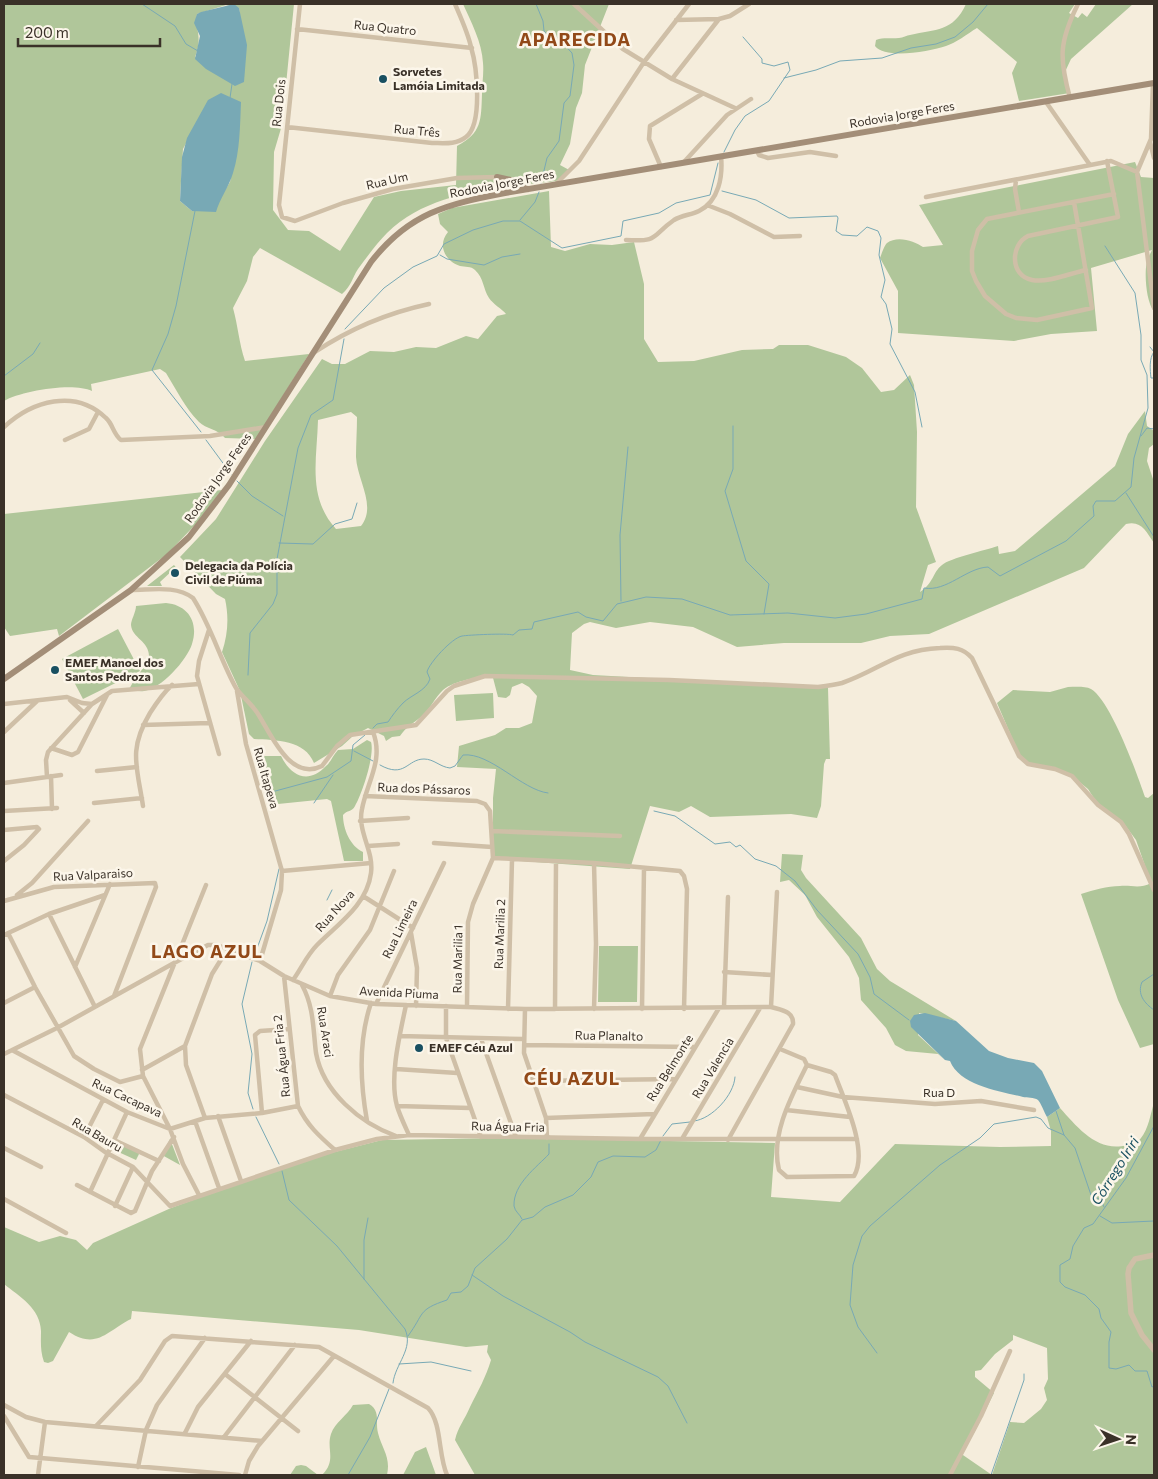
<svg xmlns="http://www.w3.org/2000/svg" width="1158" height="1479" font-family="Commissioner,sans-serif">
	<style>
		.green { fill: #b0c69a; fill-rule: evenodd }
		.water { fill: #78a9b5 }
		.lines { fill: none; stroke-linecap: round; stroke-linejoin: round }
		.stream { stroke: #78a9b5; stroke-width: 1 }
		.minor { stroke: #cfbfa7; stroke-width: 4.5 }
		.tertiary { stroke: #cfbfa7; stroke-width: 5.5 }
		.secondary { stroke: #a38e78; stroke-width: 6 }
		.poi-dot { fill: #195061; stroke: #fcf6ea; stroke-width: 2 }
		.labels { text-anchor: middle; stroke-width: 5; stroke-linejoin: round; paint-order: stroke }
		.street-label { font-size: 12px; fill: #3a3128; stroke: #fcf6ea }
		.poi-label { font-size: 12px; font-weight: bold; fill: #3a3128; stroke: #fcf6ea; text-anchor: start }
		.water-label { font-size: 14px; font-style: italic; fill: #195061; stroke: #fcf6ea }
		.district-label { font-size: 18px; font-weight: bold; letter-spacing: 1px; fill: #924918; stroke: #fcf6ea }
	</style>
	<rect width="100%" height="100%" fill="#f5eddc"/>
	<path class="green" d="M4 4H294L282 125 274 152 273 210 288 230 309 231 340 251 374 197 401 191 456 185 457 146C482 133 481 120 482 94 482 84 484 73 483 63 482 42 471 22 463 4H609L585 65 582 93 576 108 570 144 560 165 571 171 562 178 563 180C504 188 433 188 387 233 377 243 367 257 358 269 352 278 352 285 342 294L260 248 253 257 247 281 233 308C238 326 239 343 245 361L309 354 256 439 225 438C218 429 206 429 199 422 185 408 176 389 166 373L160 369 91 384 92 391C73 382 21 391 4 401ZM226 5 239 8 241 24 195 57C203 36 195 32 197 14ZM194 128 239 131 230 182 220 198 192 211 180 201V197L183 149Z
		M966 4H1075L1069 13 1078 18 1082 13 1087 17 1096 4H1133L1071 59 1064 74 1070 93 1019 101 1012 73 1017 62 977 28C967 34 956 43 946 46 930 51 886 60 875 46L876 40C884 37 890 39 899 38 903 38 907 35 910 35 936 29 953 32 966 4Z
		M1135 162 1141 177 1154 178V311C1146 302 1144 273 1147 261 1148 257 1151 253 1152 250L1091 268 1097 331 1051 334 1014 341 898 333V291L880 258C882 253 884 246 887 243 897 235 915 241 923 247L943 245 919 205Z
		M549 191 551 247 565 251 590 244 612 245 634 242 644 284V339L658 362 694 361 742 350 773 349 779 345H808L846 357 862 368 881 392 894 390 910 375 914 385 917 432 916 507 936 562 928 565 920 592C934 583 932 573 942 565 950 558 986 550 998 546L999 554 1015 551 1115 466 1128 434 1145 411 1147 426 1154 431V444L1149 448 1147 461 1154 482V543C1146 531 1141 520 1126 524L1084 568 929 634 890 636 861 643H784L737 647 693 627 650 622 616 628 590 622 584 624 572 633 570 670 593 675 828 688 830 759H826L824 764 821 806 817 818 791 814 710 817 691 806 679 812 650 806 630 869 493 859V798L496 769 457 767 459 746 495 735 506 728H519L532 723 537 696 529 687 522 683 512 687 510 695 506 698 498 697 492 674C478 678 455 680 443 690 435 697 430 710 421 717 412 724 406 727 400 736L392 737 386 741 384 736 368 728 353 736 342 746 314 763C305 740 276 740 254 739L249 734 240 691 222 652C228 634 229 617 225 599L216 594 180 557 216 519 265 441 322 359 332 364H345L370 351 394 352 416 347 436 348 466 336 478 339 497 316 506 314C502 309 493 304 489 298 483 289 484 278 475 270 471 266 465 267 460 266 445 261 437 245 448 232L440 224 438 214 452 208ZM351 412 357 417C357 430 356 444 356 457 357 480 377 506 361 526L336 529C307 497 317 460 318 420Z
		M222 490 196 524 167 554 59 636 57 629 10 636 4 627V514Z
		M174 565 178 570 176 572 174 569 160 582 162 586H147Z
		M166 603C188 605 199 622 192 644 187 660 161 689 144 691 139 692 133 690 129 690 133 680 148 664 149 656 149 641 132 638 131 625 131 620 136 612 136 606Z
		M118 629 140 671 83 699 62 659Z
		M1068 687C1075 687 1085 686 1091 689 1111 701 1137 774 1145 797L1148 798 1154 793V1044L1140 1048 1118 1000 1081 894C1094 890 1107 886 1120 886 1132 885 1140 889 1151 883L1136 840 1122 821 1101 809 1088 789 1071 775 1022 761 997 703 1013 690 1050 692Z
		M493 693 494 718 456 721 454 695Z
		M367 740 371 742C375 755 362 794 355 806 352 812 347 810 343 815 343 829 350 846 363 852V861H344L331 801 327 799 278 804 268 803 255 761 260 756H281C291 776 308 785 326 766 331 762 333 755 338 750L353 749Z
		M782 854 803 855 801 870 806 878 861 938 877 969 890 981 956 1021 919 1013 918 1035 945 1060 938 1054 906 1051 895 1045 886 1028 861 1000 859 978 849 957 817 917 805 895 789 880 780 882Z
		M599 946H638L637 1002H598Z
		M1154 1102V1475H475L455 1440C458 1427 465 1419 470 1407 478 1391 486 1377 491 1360L487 1352 488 1345 466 1347 359 1330 132 1311 131 1319C107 1331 97 1350 69 1332L53 1361 48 1363 44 1362C40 1351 41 1341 41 1331 40 1308 20 1297 4 1284V1227L39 1242 60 1236 76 1240 87 1250 93 1243 171 1208 303 1160 382 1140 505 1138 775 1143 771 1197 840 1202 895 1144 1000 1147 1051 1146V1131L1047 1117 1060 1108C1078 1128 1098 1153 1127 1145 1132 1144 1138 1142 1141 1138 1148 1130 1151 1113 1154 1102ZM1013 1335 1047 1348 1048 1379 1044 1388 1047 1400 1041 1409 1024 1423 1010 1422 992 1475 960 1453 974 1433 994 1393 975 1377V1371L981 1370 995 1354 1013 1340Z
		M170 1139 180 1165 162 1155Z
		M118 1142 140 1152 136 1160 114 1150Z
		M369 1404C381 1411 375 1422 378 1433 382 1449 391 1457 387 1475H322C337 1460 326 1449 331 1434 335 1422 347 1416 353 1405Z
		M426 1447 436 1475H403L415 1452Z
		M301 1465 306 1466 318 1475H290L296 1466Z"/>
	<path class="water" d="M234 4 239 8 247 45 244 82 235 86 206 69 195 59 200 36 194 23 197 14 201 12Z
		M221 93 241 102C240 125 240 151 233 173 229 187 220 198 216 212L192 211 180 201 182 157 187 138 208 100Z
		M925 1013 956 1021 989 1051 1008 1058 1034 1063 1042 1071 1060 1108 1047 1117C1044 1112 1041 1103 1038 1100 1034 1097 1027 1098 1023 1097 1000 1091 960 1086 950 1061L945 1060 911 1027 910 1021 914 1015Z"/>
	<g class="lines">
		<path class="stream" d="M142 4 175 26 186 44 198 51
			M536 4 543 21 544 31 550 38 557 37 572 53 574 65 570 96 564 103 559 141 547 158 541 183
			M784 78 816 70 840 61 882 58 911 48 936 44 955 37 973 22 988 4
			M230 98 232 84
			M724 152 735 130 745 116 769 101 790 70 788 62 774 66 762 63V59L743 37
			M722 191 756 200 789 218 837 216 838 218 836 231 842 235 857 236 867 227 878 231 881 238 879 255 885 280 881 297 886 304 892 329 890 344 915 392 922 427
			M195 211 176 306 168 334 152 370 201 432
			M520 220 535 202 539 192
			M440 255 447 259 484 265 502 257 520 254
			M345 329 384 288 413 267 437 256 444 244 473 230 503 221H520L562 248 621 236 623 221 659 213 676 203 710 195 718 163
			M1150 347 1154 352C1149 358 1150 370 1151 378H1154
			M4 376 33 354 40 343
			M733 426V469L725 491 746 561 769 584 764 614
			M1141 436 1147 428 1154 429
			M206 440 231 474
			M237 481 252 496 283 516
			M1126 493 1154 537
			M279 543 313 544 335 524 352 519 357 503
			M621 601 620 535 628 447
			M248 675 250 633 273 604 277 594V559L298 448 311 415 333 400 344 339
			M373 728 377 724 388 722C392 716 397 709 403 703 411 695 426 691 430 679L427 672C429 663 452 638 462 636 468 635 507 633 513 635L519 630 532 629 534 622 578 612 586 617 603 621 617 604 646 597 682 599 730 615 788 613 835 618 866 614 922 599 924 588C947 592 966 568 988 567L1000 576 1066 541 1094 516 1093 506 1096 501H1115L1131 487 1134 458 1148 408 1147 375 1141 360V335L1135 293 1105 246
			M354 751 373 761
			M259 759 270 792
			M380 765C405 779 407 759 424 759 434 759 440 767 450 768L455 766 463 755C490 752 522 790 548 793
			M268 793 327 777 351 761 353 745 365 735
			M314 803 333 775
			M654 811 675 816 715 844 730 842 736 847 740 845 755 859 776 866 795 881 817 910 858 954 870 977 874 994 909 1020
			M327 900 332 890
			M255 954 267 921 279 869
			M252 962 242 1004 252 1054 248 1093 253 1109
			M1154 974 1142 982C1137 994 1144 1003 1154 1010
			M1056 1111 1064 1135 1075 1148 1091 1195 1101 1200 1104 1207
			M256 1117 279 1164
			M694 1121C712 1119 734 1095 735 1077
			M1154 1126 1126 1178 1093 1224 1084 1228 1073 1246 1070 1259 1060 1265V1282L1065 1287 1085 1295 1099 1309 1101 1318 1111 1332 1109 1342V1368L1116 1369 1129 1365 1135 1371H1147L1152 1387 1154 1386
			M663 1136 672 1124 690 1122
			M282 1171 289 1200 337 1246 405 1329C414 1349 395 1364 393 1383
			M1100 1216 1112 1223 1154 1221
			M522 1219C520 1214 515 1212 514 1206 513 1184 537 1167 549 1154V1144
			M472 1275 503 1296 570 1332 585 1342 658 1377 668 1386 687 1423
			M364 1279V1240L368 1218
			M408 1336C425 1313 417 1310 447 1300L451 1293 461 1292 468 1286 475 1268 507 1239 522 1220 533 1217 545 1207 573 1195 591 1177 598 1162 613 1156 645 1157 656 1150 661 1140
			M877 1353 858 1327 850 1305 853 1265 862 1236 870 1226 940 1165 980 1138 994 1124 1036 1117 1041 1119 1048 1128 1064 1135
			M399 1364 431 1362 471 1371
			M348 1475 370 1437 389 1389
			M991 1475 1024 1380V1374"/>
		<path class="minor" d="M300 4 279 205 282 217 295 221 343 203 393 189 457 178 497 177 505 193
			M574 4 623 49 672 79 735 108
			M676 20 719 19
			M297 29 472 48
			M672 79 719 19 730 16 749 4
			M1153 83 1151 139 1137 172 1154 308
			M1070 98C1059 58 1059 42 1078 4
			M1046 102 1090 165
			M287 127 432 143C443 143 456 145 466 137 483 124 477 67 471 47 468 33 461 18 455 4
			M1150 142 1154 158
			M757 151 759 155 768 158 810 152 836 156
			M684 162 727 115 751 99
			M661 167 649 139 650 126 702 94
			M1016 180 1015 189 1019 212
			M556 184 579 161 644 62 689 4
			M926 197 1111 161 1137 172
			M1074 202 1092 308 1037 320 1016 318 1006 314 985 296 976 281 972 271V251L978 230 987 219 1114 194
			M707 205 730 214 774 237 800 236
			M626 240C660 242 651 236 674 220 682 215 691 215 699 211 719 201 723 176 721 156
			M1086 270C1071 273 1048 283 1032 280 1010 276 1010 245 1028 236L1118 217 1107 161
			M315 352C351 328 387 313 429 304
			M4 427C32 401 75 388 106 418 113 424 113 434 121 440L210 436 266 427
			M65 440 89 429 98 412
			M131 590C152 590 176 585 193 598 211 626 220 659 236 688 242 697 252 704 258 714 271 734 290 782 322 766L337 746 350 735 416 725 447 691 454 686 485 676 669 680 818 687C826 686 834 685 842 683 880 670 896 650 940 648 954 647 963 648 972 658L1019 756 1028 764 1055 769 1072 776 1098 805 1121 822 1129 834 1154 890
			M209 630 199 661 197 676 219 754
			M237 691 246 744 282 871 281 890 260 961
			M70 700 84 713
			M4 704 67 697 82 703 92 704 112 691 199 684
			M143 725 209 723
			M4 732 37 701
			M51 748 72 755 78 752 107 695
			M97 771 137 767
			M51 776 52 809
			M47 777 46 760 48 752 92 704
			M4 783 61 775
			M365 796 477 801 485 804 490 811 493 858 473 904 468 922 467 1006
			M94 803 142 798
			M143 806C137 766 128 750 150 713 157 702 163 693 172 685
			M4 811 57 808
			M360 821 408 818
			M4 830 37 827 39 829 24 845 4 861
			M492 831 620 836
			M434 843 492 847
			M368 846 398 844
			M493 858 594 863 680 871 684 876 687 889 684 1009
			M282 871 371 863
			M206 885 140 1049 143 1076 170 1129 205 1118 262 1113 298 1106
			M17 895 32 883 88 821
			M363 896 413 928
			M4 901 54 887 155 883 156 887 114 996
			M49 914 95 1007
			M8 933 35 987 74 1056 94 1069 120 1082 143 1076
			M411 933 417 968 416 1006
			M4 935 49 914 105 895
			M75 967 110 884
			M724 972 772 975
			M284 976 298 1106C307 1125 319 1136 335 1150
			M293 980C301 969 307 955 317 945 338 924 367 905 371 873 374 850 357 832 362 809 367 782 384 760 373 732
			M302 985C314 1007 313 1029 316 1053 323 1092 360 1123 396 1136
			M330 996 338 975 370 930 394 871
			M4 1003 35 987
			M376 1004 444 863
			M406 1005C400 1034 389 1077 397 1106 400 1116 405 1126 409 1135
			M446 1006V1038L481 1137
			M724 1007 728 897
			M771 1007 777 892
			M508 1009 512 860
			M525 1009 524 1053 546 1118 547 1138
			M555 1009 556 862
			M594 1009 596 944 594 863
			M642 1009 644 868
			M400 1036 523 1039
			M481 1039 516 1137
			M524 1045 695 1047
			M185 1046 186 1065 205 1118
			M780 1049 804 1059 807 1065 831 1072 835 1075C844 1100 869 1151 854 1176L787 1177 779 1170C770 1135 792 1095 807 1065
			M12 1050 127 1112 170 1129 183 1164 199 1195
			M4 1054 57 1028 174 963 208 945H217L260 961 284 976 330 996 376 1004 525 1009 771 1007C781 1010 794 1011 793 1024L728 1140
			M396 1069 457 1073
			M142 1070 185 1046 212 974 222 958 235 950
			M532 1081 676 1079
			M797 1087 843 1097 935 1104 981 1101 1034 1110
			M4 1095 84 1137 105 1152 133 1167 170 1206 335 1150 377 1139 409 1135 640 1139H857
			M397 1106 470 1108
			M786 1110 850 1117
			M262 1113 255 1035 260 1031 289 1029
			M218 1116 241 1181
			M546 1118 654 1114
			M195 1121 219 1188
			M367 1121C360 1082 358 1041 371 1003
			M84 1137 103 1100
			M640 1139 719 1008
			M682 1139 760 1008
			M114 1140 159 1161
			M4 1148 41 1167
			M77 1185 131 1213 135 1211 152 1171 174 1137
			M90 1192 127 1112
			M4 1199 66 1233
			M115 1206 133 1167
			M225 1374 298 1431
			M4 1405 26 1417 45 1422 262 1441
			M4 1416 29 1457 239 1475
			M96 1426 140 1380 165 1341 172 1336 319 1347 428 1408C442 1423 438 1455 447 1475
			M185 1433 198 1407 251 1341
			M224 1437 295 1345
			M138 1467 146 1430 157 1405 205 1338
			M38 1475 45 1422
			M245 1475 249 1461 258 1446 334 1356
			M950 1475 981 1416 1010 1351"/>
		<path class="tertiary" d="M1154 1255 1135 1259 1129 1268 1128 1274 1131 1313 1142 1335 1154 1350"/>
		<path class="secondary" d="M497 177 515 181 528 189
			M4 679 131 590 189 537 229 485 371 262C409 213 447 204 505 193L1154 83"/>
	</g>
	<g class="poi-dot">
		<circle cx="383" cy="79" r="5"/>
		<circle cx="175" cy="573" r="5"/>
		<circle cx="55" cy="670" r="5"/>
		<circle cx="419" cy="1048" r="5"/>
	</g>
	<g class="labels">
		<g class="street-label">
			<text transform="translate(385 28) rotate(6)" y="4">Rua Quatro</text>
			<text transform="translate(279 103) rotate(-84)" y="4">Rua Dois</text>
			<text transform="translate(902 115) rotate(-10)" y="4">Rodovia Jorge Feres</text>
			<text transform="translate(417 131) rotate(5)" y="4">Rua Três</text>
			<text transform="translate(387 181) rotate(-13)" y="4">Rua Um</text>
			<text transform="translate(502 184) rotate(-11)" y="4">Rodovia Jorge Feres</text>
			<text transform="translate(218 478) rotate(-55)" y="4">Rodovia Jorge Feres</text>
			<text transform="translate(266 778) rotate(74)" y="4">Rua Itapeva</text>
			<text transform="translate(424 789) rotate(2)" y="4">Rua dos Pássaros</text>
			<text transform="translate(93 875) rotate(-3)" y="4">Rua Valparaiso</text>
			<text transform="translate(335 911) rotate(-48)" y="4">Rua Nova</text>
			<text transform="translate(400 929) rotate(-64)" y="4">Rua Limeira</text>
			<text transform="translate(500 934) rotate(-88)" y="4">Rua Marilia 2</text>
			<text transform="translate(458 959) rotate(-89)" y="4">Rua Marilia 1</text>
			<text transform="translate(399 993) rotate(3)" y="4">Avenida Piuma</text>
			<text transform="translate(325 1032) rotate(81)" y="4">Rua Araci</text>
			<text transform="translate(609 1036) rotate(1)" y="4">Rua Planalto</text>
			<text transform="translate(282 1056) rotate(-96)" y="4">Rua Água Fria 2</text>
			<text transform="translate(670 1068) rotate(-58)" y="4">Rua Belmonte</text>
			<text transform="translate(713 1068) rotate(-59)" y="4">Rua Valencia</text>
			<text x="939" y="1097">Rua D</text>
			<text transform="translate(127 1098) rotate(25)" y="4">Rua Cacapava</text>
			<text transform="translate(508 1127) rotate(1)" y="4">Rua Água Fria</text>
			<text transform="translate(97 1135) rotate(30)" y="4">Rua Bauru</text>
		</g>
		<g class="poi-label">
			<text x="393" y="76">Sorvetes<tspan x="393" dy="14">Lamóia Limitada</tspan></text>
			<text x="185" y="570">Delegacia da Polícia<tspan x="185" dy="14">Civil de Piúma</tspan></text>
			<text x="65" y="667">EMEF Manoel dos<tspan x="65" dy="14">Santos Pedroza</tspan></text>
			<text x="429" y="1052">EMEF Céu Azul</text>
		</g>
		<g class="water-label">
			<text transform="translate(1115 1171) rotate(-58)" y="5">Córrego Iriri</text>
		</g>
		<g class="district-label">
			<text x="575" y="46">APARECIDA</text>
			<text x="207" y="958">LAGO AZUL</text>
			<text x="572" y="1085">CÉU AZUL</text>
		</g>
	</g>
	<rect width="1158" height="1479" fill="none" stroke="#3a3128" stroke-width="10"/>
	<g transform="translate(1118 1439) rotate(93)" stroke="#fcf6ea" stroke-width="4" paint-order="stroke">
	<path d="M0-4L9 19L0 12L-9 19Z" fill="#3a3128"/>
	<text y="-8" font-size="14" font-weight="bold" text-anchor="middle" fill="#3a3128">N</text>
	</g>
	<path d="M18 38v8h142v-8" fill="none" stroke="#3a3128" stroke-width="2.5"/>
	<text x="25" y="38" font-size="15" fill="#3a3128" stroke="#fcf6ea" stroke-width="4" paint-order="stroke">200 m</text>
</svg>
